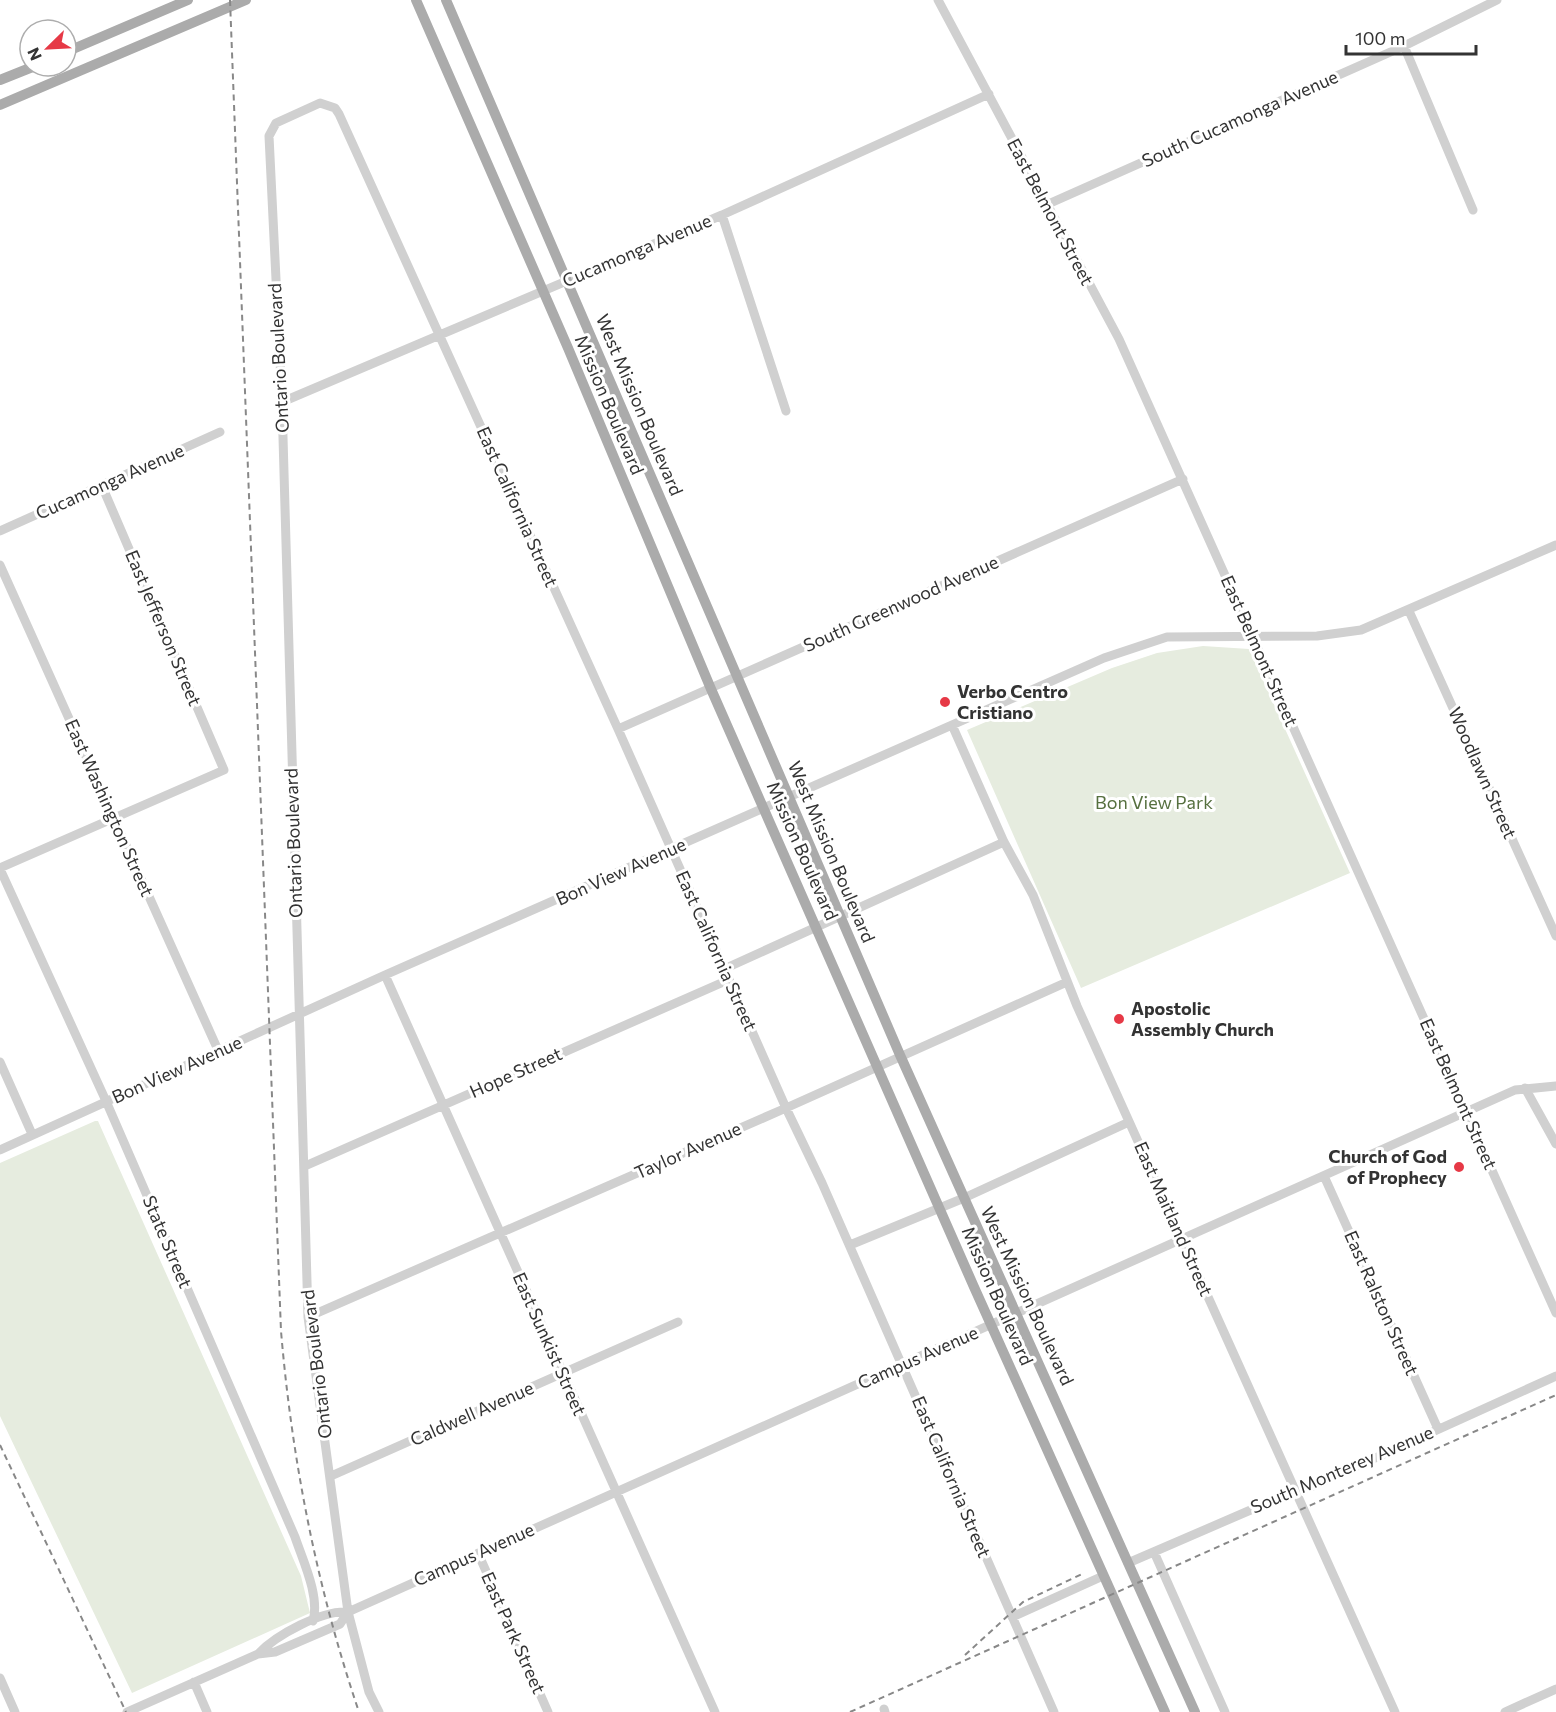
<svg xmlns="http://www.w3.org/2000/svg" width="1556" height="1712" font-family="Commissioner,sans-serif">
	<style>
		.green { fill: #e6ecdf }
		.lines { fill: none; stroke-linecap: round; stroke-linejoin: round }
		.minor { stroke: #d0d0d0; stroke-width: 9 }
		.major { stroke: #ababab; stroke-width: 10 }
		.rail { stroke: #888; stroke-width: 2; stroke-dasharray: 6 4.5; stroke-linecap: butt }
		.poi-dot { fill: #e63946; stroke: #fff; stroke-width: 2 }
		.labels { text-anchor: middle; stroke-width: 6; stroke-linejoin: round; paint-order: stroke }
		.street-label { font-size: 18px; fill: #333; stroke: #fff }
		.poi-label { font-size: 18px; font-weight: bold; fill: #333; stroke: #fff; text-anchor: start }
		.park-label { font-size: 18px; fill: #56703f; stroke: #fff }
	</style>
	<rect width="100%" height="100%" fill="#fff"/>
	<path class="green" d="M1203 646 1249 649 1350 873 1081 988 967 730 1112 668 1157 653Z
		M95 1121H98L301 1576 310 1613 132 1693 0 1416V1163Z"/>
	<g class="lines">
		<path class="minor" d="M938 0 1119 339 1556 1313
			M1404 46 1473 210
			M1046 205 1404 46 1497 0
			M722 215 786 411
			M282 402 722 215 989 94
			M0 531 220 432
			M0 565 218 1050
			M1409 611 1556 936
			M952 725 1004 842 1033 895 1077 1006 1395 1712
			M618 729 1183 479
			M0 868 224 770 102 486
			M0 869 106 1101 295 1537C303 1561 320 1596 313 1621
			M724 969 1004 842
			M385 975 715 1712
			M0 1062 32 1134
			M1525 1088 1556 1144
			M0 1150 385 975 1104 658 1167 637 1317 636 1361 630 1556 545
			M305 1166 728 980
			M1324 1176 1438 1429
			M850 1245 964 1198 1129 1122
			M308 1317 786 1108 1067 982
			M331 1476 678 1322
			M1154 1552 1225 1712
			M478 1553 548 1712
			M1128 1563 1283 1496 1309 1488 1556 1376
			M1012 1617 1103 1576
			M258 1654C276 1635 322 1610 348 1612L1515 1090 1556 1086
			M0 1678 15 1712
			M194 1682 207 1712
			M884 1709 885 1712
			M127 1712 258 1654 275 1652 340 1624 348 1612
			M379 1712 369 1692 348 1612 308 1317 282 402 269 136 276 123 320 103 335 108 339 114 618 729 786 1108 822 1183 1054 1712
			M1505 1712 1556 1689"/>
		<path class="major" d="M416 0 568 348 711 689 974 1287 1165 1712
			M446 0 900 1055 1195 1712
			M66 52 188 0
			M0 80 35 66
			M0 105 246 0"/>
		<path class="rail" d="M230 0 281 1331C292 1461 317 1588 359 1712
			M0 1445 126 1712
			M965 1655 1023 1602 1082 1574
			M850 1712 1556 1395"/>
	</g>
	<g class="poi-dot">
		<circle cx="945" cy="702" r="6"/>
		<circle cx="1119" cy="1019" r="6"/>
		<circle cx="1459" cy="1167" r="6"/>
	</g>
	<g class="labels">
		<g class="street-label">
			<text transform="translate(1240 119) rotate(-24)" y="6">South Cucamonga Avenue</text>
			<text transform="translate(1050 212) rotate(62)" y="6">East Belmont Street</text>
			<text transform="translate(637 251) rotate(-23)" y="6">Cucamonga Avenue</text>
			<text transform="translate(279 358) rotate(-93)" y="6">Ontario Boulevard</text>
			<text transform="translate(609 405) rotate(67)" y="6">Mission Boulevard</text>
			<text transform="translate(639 405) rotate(67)" y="6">West Mission Boulevard</text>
			<text transform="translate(110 482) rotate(-24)" y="6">Cucamonga Avenue</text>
			<text transform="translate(517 507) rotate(66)" y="6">East California Street</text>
			<text transform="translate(901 604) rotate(-24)" y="6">South Greenwood Avenue</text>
			<text transform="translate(163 628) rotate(67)" y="6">East Jefferson Street</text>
			<text transform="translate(1259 651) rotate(66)" y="6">East Belmont Street</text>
			<text transform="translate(1482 773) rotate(66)" y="6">Woodlawn Street</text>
			<text transform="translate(109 808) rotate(66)" y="6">East Washington Street</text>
			<text transform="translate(294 843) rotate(-92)" y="6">Ontario Boulevard</text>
			<text transform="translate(802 851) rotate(66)" y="6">Mission Boulevard</text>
			<text transform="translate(831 852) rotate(67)" y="6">West Mission Boulevard</text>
			<text transform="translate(621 872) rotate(-24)" y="6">Bon View Avenue</text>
			<text transform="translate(716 951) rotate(66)" y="6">East California Street</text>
			<text transform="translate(177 1070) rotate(-24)" y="6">Bon View Avenue</text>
			<text transform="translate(516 1073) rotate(-24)" y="6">Hope Street</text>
			<text transform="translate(1458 1094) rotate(66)" y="6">East Belmont Street</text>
			<text transform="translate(688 1151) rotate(-24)" y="6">Taylor Avenue</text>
			<text transform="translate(1173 1219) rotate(66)" y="6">East Maitland Street</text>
			<text transform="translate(167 1242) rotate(67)" y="6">State Street</text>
			<text transform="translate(997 1296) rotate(66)" y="6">Mission Boulevard</text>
			<text transform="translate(1027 1296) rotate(65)" y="6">West Mission Boulevard</text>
			<text transform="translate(1381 1303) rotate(66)" y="6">East Ralston Street</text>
			<text transform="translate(549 1344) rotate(66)" y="6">East Sunkist Street</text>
			<text transform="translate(918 1358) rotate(-24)" y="6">Campus Avenue</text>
			<text transform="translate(317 1364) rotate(-97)" y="6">Ontario Boulevard</text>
			<text transform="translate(472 1414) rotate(-24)" y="6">Caldwell Avenue</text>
			<text transform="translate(1342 1470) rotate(-23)" y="6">South Monterey Avenue</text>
			<text transform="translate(951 1477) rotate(67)" y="6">East California Street</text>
			<text transform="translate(474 1555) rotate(-24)" y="6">Campus Avenue</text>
			<text transform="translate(513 1633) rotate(66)" y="6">East Park Street</text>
		</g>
		<g class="poi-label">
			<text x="957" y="698">Verbo Centro<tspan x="957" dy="21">Cristiano</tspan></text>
			<text x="1131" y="1015">Apostolic<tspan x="1131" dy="21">Assembly Church</tspan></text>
			<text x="1447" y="1163" text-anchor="end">Church of God<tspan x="1447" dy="21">of Prophecy</tspan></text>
		</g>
		<g class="park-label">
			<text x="1154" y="809">Bon View Park</text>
		</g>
	</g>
	<g transform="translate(48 48) rotate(246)"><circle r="28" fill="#ffffff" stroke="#adadad" stroke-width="1.5"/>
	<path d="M0-4.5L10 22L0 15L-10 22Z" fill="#e63946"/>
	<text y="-9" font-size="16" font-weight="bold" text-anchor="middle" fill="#333333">N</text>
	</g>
	<path d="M1346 45v9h130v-9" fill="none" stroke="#333333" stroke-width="3"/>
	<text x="1355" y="45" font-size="18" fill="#333333" stroke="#ffffff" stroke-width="4.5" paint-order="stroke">100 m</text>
</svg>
